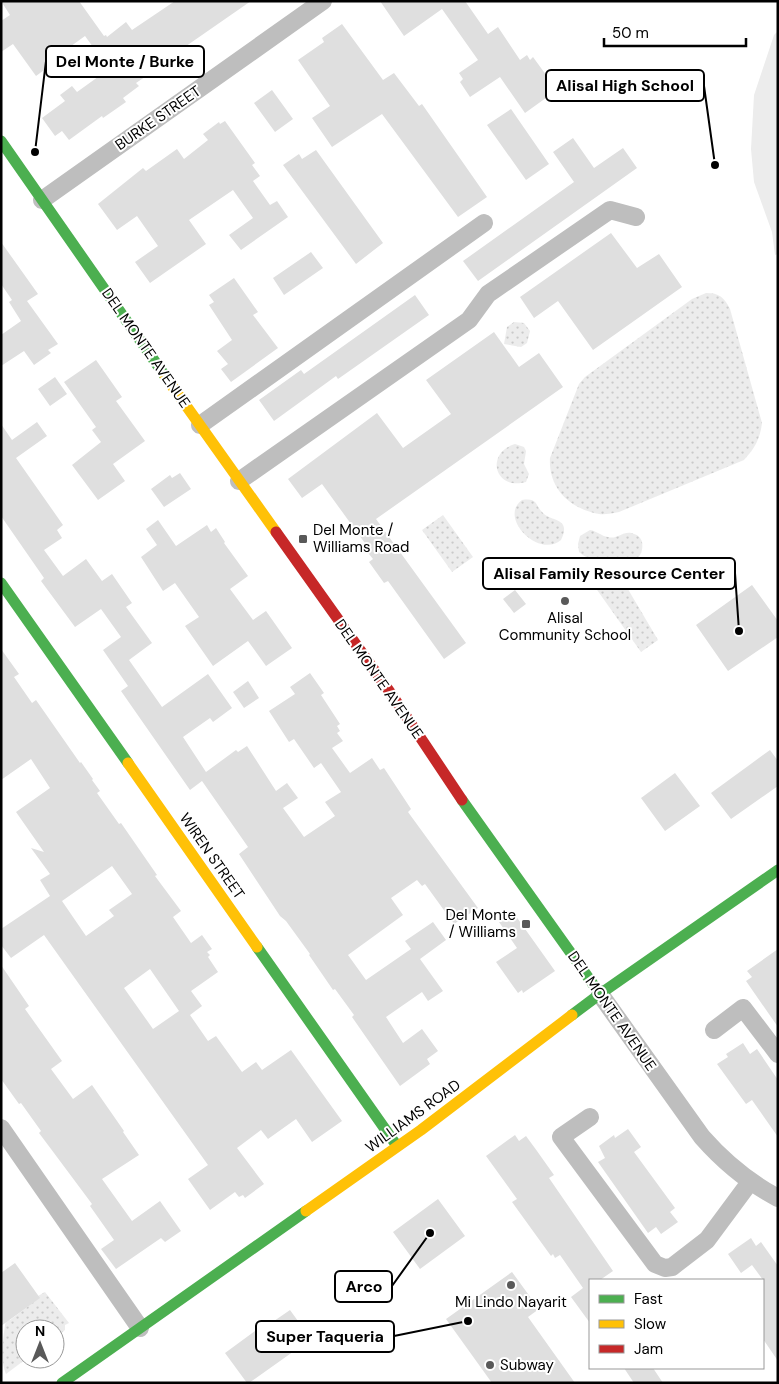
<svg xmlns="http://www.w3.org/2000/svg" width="779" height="1384" font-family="'DM Sans',sans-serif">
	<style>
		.green { fill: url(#green-dots) }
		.pitch { fill: #ececec }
		.building { fill: #dfdfdf; fill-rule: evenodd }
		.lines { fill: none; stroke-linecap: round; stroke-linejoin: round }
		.street { stroke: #bebebe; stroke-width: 18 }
		.fast { stroke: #4caf50; stroke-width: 11 }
		.slow { stroke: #ffc107; stroke-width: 11 }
		.jam { stroke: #c62828; stroke-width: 11 }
		.poi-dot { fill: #595959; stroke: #fff; stroke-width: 2 }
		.labels { text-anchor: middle; stroke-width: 4; stroke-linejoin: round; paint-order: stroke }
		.street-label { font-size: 15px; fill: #000; stroke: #fff }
		.poi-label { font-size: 15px; fill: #000; stroke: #fff; text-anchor: start }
		.leader { fill: none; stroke: #000; stroke-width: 2 }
		.callout-dot { fill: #000; stroke: #fff; stroke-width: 2 }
		.callout { fill: #fff; stroke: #000; stroke-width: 2 }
		.callout-label { font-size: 16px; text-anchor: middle; font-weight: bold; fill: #000 }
	</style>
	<defs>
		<pattern id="green-dots" width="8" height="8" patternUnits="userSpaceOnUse" patternTransform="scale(1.25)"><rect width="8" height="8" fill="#ececec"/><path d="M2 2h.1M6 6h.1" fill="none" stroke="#c9c9c9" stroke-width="1.8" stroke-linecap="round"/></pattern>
	</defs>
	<rect width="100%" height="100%" fill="#fff"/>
	<path class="green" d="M706 293C719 293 724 297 730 309L762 423C760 439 755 448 744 460L619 512C613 513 605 515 599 514 570 509 548 488 550 458L579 384 585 377 692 299Z
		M514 322 524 323 530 331 527 343 521 347 504 344 507 327Z
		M515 444 524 447 526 451 524 464 529 474 526 482C494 491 485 453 515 444Z
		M522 500C538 498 534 504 543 513 551 522 572 517 561 540 538 559 498 517 522 500Z
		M443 515 473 557 452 572 422 530Z
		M590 530C597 531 601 536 608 537 618 540 624 529 634 534 638 535 641 538 642 542 647 574 593 566 579 552L578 544 580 536Z
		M619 574 658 640 641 652 595 587Z
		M45 1292 69 1323 65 1325V1330L55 1338V1329H25V1359H26L6 1374C0 1361 3 1336 6 1320H10L39 1298 38 1296Z"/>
	<path class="pitch" d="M778 31V254L775 255 772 232 754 182 751 149 754 95 774 35Z"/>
	<path class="building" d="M1 1H79L104 36 106 35 107 37 126 22 132 30 175 1H251L179 51 180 52 173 57 176 61 164 69 161 66 136 83 139 86 123 98 126 102 103 118 102 116 69 140 62 131 55 136 42 118 65 101 60 95 72 86 77 92 109 69 85 36 60 54 62 57 36 76 13 44 1 52V21L10 15Z
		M380 1H465L488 34 498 27 520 60 527 55 530 60 533 57 557 90 525 113 500 77 470 97 460 82 463 79 459 73 478 60 442 9 404 36Z
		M342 24 383 80 394 73 419 106 422 104 487 197 458 217 382 114 332 147 312 118 330 106 298 60 324 42 322 38Z
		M272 90 293 119 275 132 254 103Z
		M511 109 549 164 526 180 487 125Z
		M225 121 255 163 252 165 260 176 253 181 270 205 277 201 288 217 241 250 229 235 253 218 233 190 189 220 206 244 150 283 135 262 158 246 137 216 117 230 98 204 143 168 146 171 177 149 184 159 208 140 203 134 219 122 220 124Z
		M573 138 594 168 623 148 637 168 478 281 463 261 574 182 553 152Z
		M316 150 383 243 356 264 283 165 299 154 302 159Z
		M611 233 637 268 659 254 682 287 593 350 558 301 534 318 520 297Z
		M1 242 38 294 27 301 58 344 48 350 51 353 34 365 24 351 1 366V335L21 321 9 302 12 300 1 284Z
		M311 252 323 268 284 295 273 278Z
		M234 278 258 312 253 315 278 348 231 382 221 369 228 364 217 351 232 340 209 305 214 302 209 295Z
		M415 295 429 315 338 379 336 376 274 421 259 400 301 370 304 374Z
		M494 332 519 367 539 353 563 387 376 519 466 643 444 659 388 581 384 583 369 562 373 559 364 548 367 546 322 484 302 498 288 479 377 413 403 448 451 414 426 380Z
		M96 360 122 397 116 401 145 441 113 464 125 481 98 500 72 465 101 442 92 430 96 427 64 382Z
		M55 377 67 394 50 406 38 389Z
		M37 422 47 436 16 458 63 525 57 530 62 538 44 550 63 576 86 559 102 581 112 574 132 603 126 607 152 643 129 660 162 707 208 674 232 708 213 722 210 718 183 737 206 772 236 750 238 752 247 746 276 791 287 783 298 798 283 808 304 837 335 816 325 802 341 792 321 763 314 768 294 739 289 742 269 711 295 694 290 687 310 673 324 693 321 695 340 724 337 726 340 731 337 733 343 741 332 748 350 773 372 758 380 770 384 768 411 809 408 812 478 908 454 924 425 884 422 886 417 880 391 898 403 915 348 955 366 980 411 949 405 941 433 922 446 940 420 959 443 991 428 1001 422 992 386 1017 403 1043 422 1029 438 1051 427 1059 430 1064 400 1086 352 1017 354 1015 335 989 333 990 309 955 310 954 286 921 280 916 239 854 248 847 202 781 190 790 121 691 128 686 103 650 121 637 101 609 75 627 41 581 44 578 1 516V424L12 440Z
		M180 473 191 489 164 507 151 489 170 475 172 478Z
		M158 520 176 546 207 525 211 532 216 528 225 542 224 543 248 576 230 589 253 620 266 611 292 648 266 666 248 641 213 666 185 626 199 617 175 583 163 591 141 557 157 545 146 529Z
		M752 585 778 621V637L728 671 696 625Z
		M515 590 526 604 514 613 503 599Z
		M1 649 19 674 14 677 32 703 36 700 80 763 81 762 93 779 92 780 100 791 97 793 119 824 121 823 157 875 155 876 181 911 173 917 191 943 202 935 212 949 207 952 210 955 208 957 218 972 191 991 202 1006 190 1015 208 1041 216 1036 242 1072 256 1062 262 1070 291 1050 342 1121 312 1142 296 1119 268 1139 261 1130 237 1148 264 1184 245 1198 243 1195 239 1197 235 1192 210 1210 188 1179 208 1165 44 935 11 958 1 945V929L50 896 40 880 50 874 31 848 44 852 16 812 50 788 31 759 1 780ZM112 866 132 894 109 910 114 916 86 936 62 901ZM150 969 179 1011 153 1029 124 988Z
		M248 681 259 698 244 708 233 692Z
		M770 750 778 761V786L731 819 711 793Z
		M675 773 700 806 665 831 641 798Z
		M513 912 555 971 523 993 522 990 518 993 496 962 517 948 499 922Z
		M778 949V1027L746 981 752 977 747 971Z
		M1 965 29 1006 25 1009 62 1061 51 1069 73 1099 92 1085 124 1131 123 1132 139 1155 102 1179 132 1221 160 1201 181 1231 165 1242 161 1238 116 1269 101 1249 114 1240 90 1206 92 1204 54 1153 39 1133 41 1131 21 1103 19 1104 1 1079Z
		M743 1043 750 1054 757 1049 778 1080V1137L752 1100 746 1104 717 1064 728 1057 726 1054Z
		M628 1129 641 1147 634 1152 675 1208 670 1212 678 1222 661 1234 656 1227 648 1233 598 1162 605 1158 599 1146 614 1135 615 1138Z
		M515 1135 519 1141 526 1136 537 1151 554 1175 549 1178 613 1271 600 1280H590V1323L571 1297 583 1288 560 1255 555 1258 553 1254 551 1256 512 1202 517 1199 486 1156Z
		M438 1199 465 1236 420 1269 393 1232Z
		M751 1238 756 1246 761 1242 778 1266V1361L763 1339V1280L752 1265 741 1273 728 1254Z
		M15 1263 40 1298 1 1326V1273Z
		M512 1272 539 1309 528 1317 575 1383H492L446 1319Z
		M290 1310 311 1339 249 1383H247L225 1353 259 1328 261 1330Z
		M624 1368H653L663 1383H634Z"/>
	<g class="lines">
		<path class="street" d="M42 200 323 1
			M200 425 484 223
			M239 481 469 320 488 294 610 210 636 217
			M600 994 702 1137C724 1162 748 1182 778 1198
			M714 1030 743 1008 778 1054
			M590 1117 561 1137 655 1264 665 1268 672 1267 707 1240 750 1182
			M1 1128 140 1328"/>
		<path class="fast" d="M1 141 165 376
			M1 583 128 763
			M462 800 600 994
			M257 947 397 1146
			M572 1015 600 994 778 870
			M62 1383 306 1211"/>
		<path class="slow" d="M165 376 276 532
			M128 763 257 947
			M306 1211 421 1130 572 1015"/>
		<path class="jam" d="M276 532 392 695 462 800"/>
	</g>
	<g class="poi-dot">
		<rect x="298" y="534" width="10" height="10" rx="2.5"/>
		<circle cx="565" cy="601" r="5"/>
		<rect x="521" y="919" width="10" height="10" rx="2.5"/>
		<circle cx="511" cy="1285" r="5"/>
		<circle cx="490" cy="1365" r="5"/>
	</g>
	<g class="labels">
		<g class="street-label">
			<text transform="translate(158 118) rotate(-35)" y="5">BURKE STREET</text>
			<text transform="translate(146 348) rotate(55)" y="5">DEL MONTE AVENUE</text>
			<text transform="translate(379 679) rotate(55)" y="5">DEL MONTE AVENUE</text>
			<text transform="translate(212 856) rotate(55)" y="5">WIREN STREET</text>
			<text transform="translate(612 1011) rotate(55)" y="5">DEL MONTE AVENUE</text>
			<text transform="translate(413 1116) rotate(-36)" y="5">WILLIAMS ROAD</text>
		</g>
		<g class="poi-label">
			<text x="313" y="535">Del Monte /<tspan x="313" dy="17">Williams Road</tspan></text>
			<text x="565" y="623" text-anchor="middle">Alisal<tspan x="565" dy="17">Community School</tspan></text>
			<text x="516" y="920" text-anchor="end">Del Monte<tspan x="516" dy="17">/ Williams</tspan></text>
			<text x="511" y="1307" text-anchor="middle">Mi Lindo Nayarit</text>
			<text x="500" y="1370">Subway</text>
		</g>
	</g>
	<path class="leader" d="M35 152L46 61M715 165L704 86M739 631L735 573M430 1233L392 1286M468 1321L394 1336"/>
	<g class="callout-dot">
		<circle cx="35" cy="152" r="5"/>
		<circle cx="715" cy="165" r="5"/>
		<circle cx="739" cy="631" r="5"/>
		<circle cx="430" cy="1233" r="5"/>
		<circle cx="468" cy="1321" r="5"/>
	</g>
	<g class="callout">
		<rect x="46" y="46" width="158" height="31" rx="5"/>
		<rect x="546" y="70" width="158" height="31" rx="5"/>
		<rect x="483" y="558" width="252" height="31" rx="5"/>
		<rect x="335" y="1271" width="57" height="31" rx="5"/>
		<rect x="256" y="1321" width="138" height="31" rx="5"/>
	</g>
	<g class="callout-label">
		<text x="125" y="67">Del Monte / Burke</text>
		<text x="625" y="91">Alisal High School</text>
		<text x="609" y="579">Alisal Family Resource Center</text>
		<text x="364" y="1292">Arco</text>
		<text x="325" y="1342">Super Taqueria</text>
	</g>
	<rect width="779" height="1384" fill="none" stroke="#000000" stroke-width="5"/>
	<rect x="589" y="1279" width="175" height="90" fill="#ffffff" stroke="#999999"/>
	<rect x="599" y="1295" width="25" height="8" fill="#4caf50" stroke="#999999"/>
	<text x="634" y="1304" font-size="15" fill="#000000">Fast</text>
	<rect x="599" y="1320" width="25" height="8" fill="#ffc107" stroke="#999999"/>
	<text x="634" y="1329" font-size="15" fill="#000000">Slow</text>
	<rect x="599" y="1345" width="25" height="8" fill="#c62828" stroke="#999999"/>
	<text x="634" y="1354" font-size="15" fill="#000000">Jam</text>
	<g transform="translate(40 1344)"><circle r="24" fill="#ffffff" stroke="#999999"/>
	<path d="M0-4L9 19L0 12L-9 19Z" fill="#595959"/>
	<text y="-8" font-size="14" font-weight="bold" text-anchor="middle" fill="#000000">N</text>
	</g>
	<path d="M604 38v8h142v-8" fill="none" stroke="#000000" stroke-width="2.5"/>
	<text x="612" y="38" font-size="15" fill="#000000" stroke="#ffffff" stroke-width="4" paint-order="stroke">50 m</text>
</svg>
